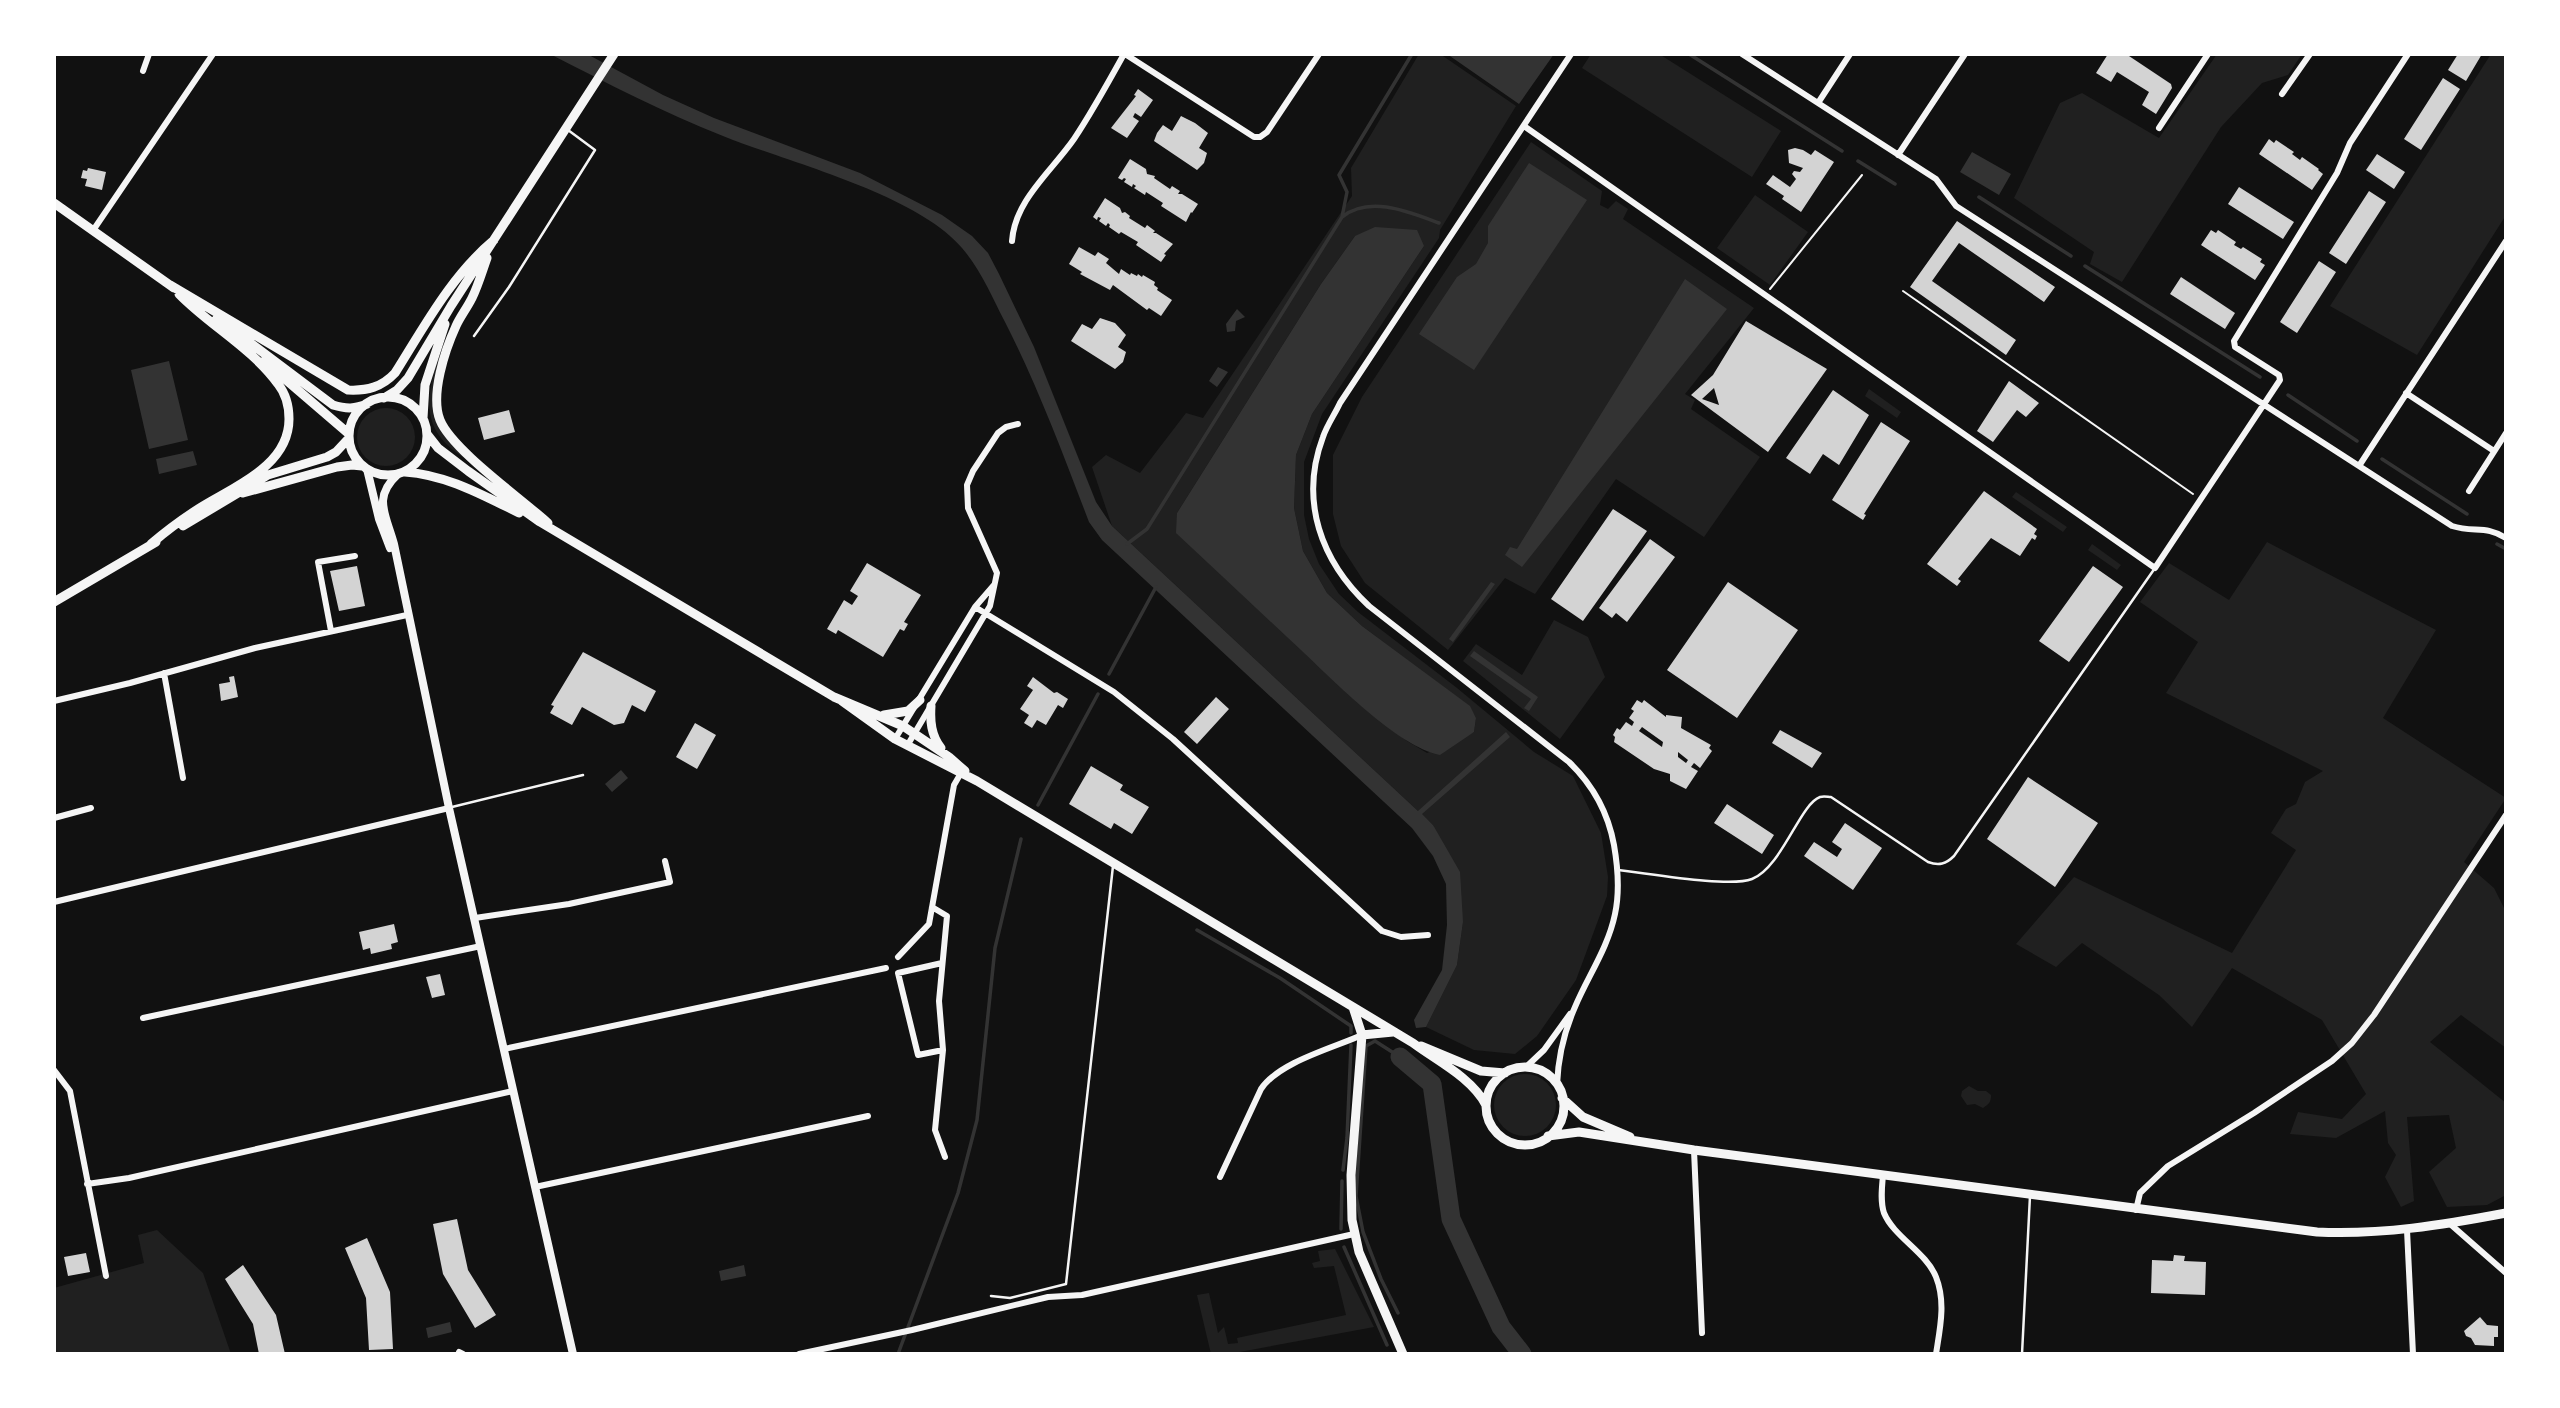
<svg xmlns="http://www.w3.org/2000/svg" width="2560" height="1408" font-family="Helvetica,sans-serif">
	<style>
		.green { fill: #202020; fill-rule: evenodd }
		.water { fill: #333 }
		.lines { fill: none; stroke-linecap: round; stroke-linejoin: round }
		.stream { stroke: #333; stroke-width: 3.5 }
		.river { stroke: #333; stroke-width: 19 }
		.building { fill: #d3d3d3; fill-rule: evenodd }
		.path { stroke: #f5f5f5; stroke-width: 2 }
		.service { stroke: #f5f5f5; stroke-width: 2.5 }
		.minor { stroke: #f5f5f5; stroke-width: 6 }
		.tertiary { stroke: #f5f5f5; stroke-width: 8 }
		.secondary { stroke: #f5f5f5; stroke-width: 9 }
	</style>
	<rect width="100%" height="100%" fill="#111"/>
	<path class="green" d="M1419 54H1440L1516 106 1440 230 1439 238 1322 414 1304 462V515L1309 539 1319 564 1339 594 1358 612 1457 688 1534 752 1573 776 1601 833 1608 877 1607 896 1576 980 1537 1036 1515 1054 1474 1050 1426 1027 1457 965 1463 922 1433 825 1112 526 1092 467 1106 455 1140 473 1186 413 1203 418 1352 196 1351 168ZM1355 236 1424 246 1312 414 1296 455 1294 508 1303 551 1327 593 1362 626 1469 706 1476 718 1474 732 1427 753 1407 741 1360 704 1177 513 1321 284Z
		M1591 54H1659L1781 131 1752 177 1582 68Z
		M2217 54H2302L2288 75 2262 83 2221 127 2122 282 2090 264 2094 252 2014 198 2060 103 2082 93 2159 138Z
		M2491 54H2506V215L2417 355 2330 306Z
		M1531 142 1602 191 1600 205 1608 209 1616 201 1628 209 1623 219 1754 308 1685 394 1695 400 1691 409 1760 457 1704 537 1616 479 1535 594 1505 578 1448 650 1365 583 1341 546 1333 514V455L1362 397Z
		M1755 195 1808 232 1770 285 1717 248Z
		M446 336C440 399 411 402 465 458 411 426 430 384 446 336Z
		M1869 389 1901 412 1897 418 1865 396Z
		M357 437a29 29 0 1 1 58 0a29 29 0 1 1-58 0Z
		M2016 492 2067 527 2063 532 2012 497Z
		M2267 542 2436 630 2383 718 2506 798 2464 862 2494 888 2506 912V1048L2461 1015 2430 1042 2506 1103V1195L2487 1205 2447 1207 2429 1172 2456 1148 2449 1115 2407 1117 2414 1201 2401 1207 2385 1177 2396 1155 2388 1143 2385 1111 2336 1138 2290 1134 2298 1112 2342 1119 2366 1094 2322 1020 2232 968 2192 1027 2159 995 2082 943 2056 967 2016 944 2074 877 2232 953 2296 850 2271 833 2286 809 2296 804 2305 782 2323 771 2166 693 2198 642 2140 602 2169 563 2229 600Z
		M2092 544 2121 565 2117 570 2088 550Z
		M1554 620 1588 637 1605 677 1560 739 1463 661 1476 644 1522 675Z
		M1494 1105a31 31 0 1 1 62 0a31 31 0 1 1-62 0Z
		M1969 1086 1978 1091H1986L1991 1095C1991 1102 1989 1104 1983 1108L1975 1104 1967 1105 1961 1096 1962 1091Z
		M157 1230 203 1273 231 1354H54V1288L144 1263 138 1235Z
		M1335 1249 1374 1327 1229 1354H1211L1197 1295 1209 1293 1218 1333 1224 1327 1228 1344 1238 1343 1237 1338 1346 1315 1334 1266 1314 1268 1312 1263 1320 1261 1318 1251Z"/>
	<path class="water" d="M550 54H587L663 95 714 118 860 173 942 215 972 236 988 253 999 274 1034 347 1096 502 1112 526 1418 811 1506 732 1510 737 1422 814 1433 825 1460 872 1463 922 1457 965 1426 1027 1416 1028 1414 1020 1442 970 1447 925 1446 884 1433 856 1412 828 1102 540 1089 522C1063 454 1038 387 1005 322 992 297 981 270 962 248 916 194 790 163 723 136 664 113 607 83 550 54Z
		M1447 54H1554L1519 104Z
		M1972 152 2011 174 1999 195 1960 172Z
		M1529 163 1587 200 1474 370 1419 334 1457 277 1476 264 1488 243V226Z
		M1375 227 1417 230 1424 246 1312 414 1296 455 1294 508 1303 551 1327 593 1362 626 1470 706 1476 718 1474 732 1440 755C1398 747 1333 680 1301 650 1259 611 1218 572 1176 533L1177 513 1321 284 1355 236Z
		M1685 279 1727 309 1522 567 1505 555 1510 547 1517 549Z
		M1237 309 1245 317 1236 321 1235 331 1227 332 1226 324Z
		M169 361 188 440 149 449 131 370Z
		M1218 367 1228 372 1217 387 1209 381Z
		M193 451 197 465 159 474 156 459Z
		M1491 582 1495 584 1453 642 1449 639Z
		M1474 651 1538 697 1529 711 1524 708 1531 699 1470 656Z
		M621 770 628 778 612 792 605 784Z
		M744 1265 746 1276 721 1281 719 1271Z
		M450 1322 452 1332 428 1338 426 1328Z"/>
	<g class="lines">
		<path class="stream" d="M1689 54 1842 151
			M1858 161 1895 184
			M1979 197 2071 256
			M1342 217 1347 192 1339 175 1412 54
			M2085 266 2260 377
			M2288 395 2357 441
			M2382 459 2467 514
			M1127 544 1147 529 1342 217C1370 195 1409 212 1439 223
			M2497 544 2506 549
			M1109 674 1156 587
			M1038 805 1098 694
			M1197 930 1280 978 1351 1026V1033
			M1343 1170 1347 1138 1351 1045
			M1341 1229 1342 1181
			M1344 1247 1387 1345
			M1398 1313 1381 1279 1363 1232 1356 1196 1366 1046 1375 1041 1400 1057
			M898 1354 958 1193 977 1120 995 948 1021 839"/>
		<path class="river" d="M1400 1057 1432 1084 1451 1219 1501 1327 1522 1354"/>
	</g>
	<path class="building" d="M2108 54H2126L2171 84 2172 88 2156 114 2142 105 2149 92 2117 72 2111 82 2096 73Z
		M2458 54H2482L2466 81 2448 70Z
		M2443 78 2460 89 2421 150 2404 139Z
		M1138 89 1153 100 1141 117 1135 113 1133 117 1139 121 1127 138 1111 128 1136 96 1134 95Z
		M1181 116 1195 123 1208 133 1199 148 1207 153 1204 163 1197 170 1154 141 1157 133 1163 125 1172 131Z
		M2269 139 2274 143 2276 140 2294 152 2292 154 2300 160 2302 157 2319 169 2318 170 2323 174 2312 190 2259 154Z
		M1795 148 1803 150 1811 155 1815 150 1834 162 1801 212 1782 199 1784 196 1766 184 1773 175 1790 187 1796 179 1792 174 1794 171 1800 172 1803 168 1789 163 1788 150Z
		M2377 154 2405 172 2394 189 2366 170Z
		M1130 159 1146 169 1147 174 1155 176 1154 178 1170 189 1172 186 1180 191 1178 194H1182L1198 204 1192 213 1191 212 1186 222 1161 206 1163 203 1146 192 1145 195 1134 188 1136 186 1133 184 1132 187 1124 182 1126 179 1124 178 1122 180 1118 178Z
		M88 168 106 172 102 190 85 186 87 179 81 178 83 170 87 171Z
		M2239 187 2294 222 2283 239 2228 204Z
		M2369 191 2386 202 2346 264 2329 253Z
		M1105 198 1120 208 1122 213 1125 212 1130 216 1129 218 1145 228 1147 225 1155 231 1153 233H1156L1173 244 1164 254 1166 255 1161 262 1136 245 1138 242 1121 232 1119 234 1109 227 1110 225 1108 223 1106 226 1099 221 1101 218 1098 217 1097 220 1093 217Z
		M1957 221 2055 287 2044 302 1959 243 1932 281 2016 340 2006 355 1910 287Z
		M2211 230 2216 233 2218 230 2236 242 2234 245 2241 249 2243 247 2262 259 2260 262 2265 265 2255 280 2201 245Z
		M1079 247 1095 256 1098 252 1109 259 1106 263 1119 274 1121 269 1130 275 1131 273 1137 276 1138 274 1142 277 1143 275 1155 282 1154 285 1158 288 1157 290 1172 300 1161 316 1149 308 1147 310 1113 285 1110 290 1080 274 1082 272 1069 264Z
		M2319 261 2336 272 2297 333 2280 322Z
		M2181 277 2235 313 2225 329 2170 294Z
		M1100 318 1115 323 1126 335 1118 347 1126 352 1123 362 1115 369 1071 341 1082 324 1092 329Z
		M1746 321 1827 369 1768 452 1691 395 1713 375ZM1714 388 1719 405 1702 399Z
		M2009 381 2039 403 2026 417 2017 410 1993 442 1977 431Z
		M1833 390 1869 415 1839 465 1823 454 1810 474 1786 458Z
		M509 410 515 432 484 440 478 418Z
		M1881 422 1910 441 1864 514 1866 515 1863 520 1832 500Z
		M1984 491 2037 529 2034 534 2037 536 2035 540 2032 538 2020 556 1991 538 1958 579 1961 581 1957 586 1927 564Z
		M1613 509 1647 531 1583 621 1551 599Z
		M1650 539 1675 557 1627 622 1616 613 1612 618 1599 608Z
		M867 563 921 595 904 622 908 624 904 631 900 629 883 657 838 630 836 634 827 629 844 600 852 605 858 596 850 591Z
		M357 566 365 606 339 611 330 571Z
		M2093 566 2123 587 2069 662 2039 641Z
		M1728 582 1798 630 1737 718 1667 670Z
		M583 652 656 691 645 712 632 705 624 723 614 725 582 707 572 725 550 713 554 706 551 705Z
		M234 676 238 697 221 701 219 684 230 682 229 677Z
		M1033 677 1054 693 1057 692 1068 699 1063 708 1058 705 1046 725 1037 720 1032 728 1024 723 1029 715 1020 709 1033 690 1027 686Z
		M1216 697 1229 709 1197 744 1184 732Z
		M1637 700 1642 703 1644 700 1666 717V715L1682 717 1681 728 1711 745 1709 748 1712 751 1700 768 1694 763 1691 767 1698 771 1686 789 1670 781V774L1654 769 1614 742 1615 737 1613 735 1617 728 1620 730 1626 722 1632 726 1634 722 1629 718 1634 711 1631 709ZM1642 727 1663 742 1662 747 1639 731ZM1678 752 1688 760 1686 763 1678 757Z
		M695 723 716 735 697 769 676 757Z
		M1780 730 1822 753 1812 768 1772 743Z
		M1091 766 1123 785 1120 790 1149 807 1132 834 1114 823 1111 829 1069 804Z
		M2028 777 2098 823 2055 887 1987 839Z
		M1727 804 1774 835 1762 854 1714 823Z
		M1845 823 1882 848 1853 890 1804 856 1814 842 1837 857 1842 849 1832 842Z
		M394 924 398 942 391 944 392 949 371 954 370 948 363 950 359 932Z
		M440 974 445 995 432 998 426 977Z
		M457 1219 468 1270 496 1315 475 1328 443 1274 433 1224Z
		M367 1238 390 1292 393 1349 369 1350 366 1298 345 1248Z
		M86 1253 90 1272 68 1276 64 1257Z
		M2174 1255 2185 1256 2184 1261 2206 1262 2205 1295 2151 1293 2152 1260 2173 1261Z
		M243 1265 276 1315 285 1354H259L253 1324 225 1279Z
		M2480 1317 2487 1325 2498 1326V1337H2494V1346L2475 1345 2471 1338 2466 1336 2464 1331Z"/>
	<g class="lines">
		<path class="path" d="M1770 289 1862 175
			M1903 291 2193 494"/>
		<path class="service" d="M474 336 509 287 595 150 568 130
			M452 807 583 775
			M1618 870C1647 873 1729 888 1752 879 1782 867 1800 804 1820 797 1824 796 1828 797 1831 797L1928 862C1939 866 1946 864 1954 856L2155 568
			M991 1296 1010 1298 1066 1284 1113 866
			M2022 1354 2030 1196"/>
		<path class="minor" d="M1125 54 1254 137H1260L1267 132 1319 54
			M1742 54 1936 179 1956 206 2452 526C2474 533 2486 525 2506 538
			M143 71 149 54
			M2282 94 2310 54
			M1818 103 1850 54
			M1524 126 2155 568 2280 380 2279 375 2235 347 2234 341 2337 173 2350 143 2408 54
			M2159 128 2208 54
			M1898 155 1965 54
			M94 229 213 54
			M1012 241C1015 200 1051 172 1074 139 1092 112 1108 83 1124 54
			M2406 393 2494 451
			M2359 466 2506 241
			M2469 491 2506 433
			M975 607 1114 692 1173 739 1382 931 1401 937 1428 935
			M331 631 318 562 355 556
			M164 673 183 778
			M54 701 130 683 255 648 407 615
			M895 739 975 607 994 585
			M907 746 990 606 997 573 968 508 967 485 973 471 998 433 1006 427 1018 424
			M54 818 91 808
			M54 902 449 808
			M932 907 947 916 939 1001 943 1050 935 1130 945 1157
			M475 918 569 904 670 882 665 861
			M898 957 929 924 954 785 961 773
			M942 963 898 973 918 1055 943 1050
			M143 1018 481 946
			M504 1049 886 968
			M1526 1067 1544 1050 1570 1014
			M54 1070 70 1091 106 1276
			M1557 1085C1558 1058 1564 1032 1575 1007 1588 976 1608 948 1615 914 1620 891 1618 868 1614 845 1608 812 1593 785 1569 762L1369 606C1321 561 1299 501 1323 437 1327 425 1335 414 1340 403L1571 54
			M1694 1150 1702 1333
			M1883 1175C1882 1187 1880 1201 1884 1213 1894 1237 1926 1252 1936 1277 1946 1302 1940 1328 1936 1354
			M1220 1177 1261 1089C1279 1062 1333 1048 1362 1035
			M87 1184 129 1178 513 1091
			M535 1187 868 1116
			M2136 1210 2140 1193 2168 1166 2254 1113 2332 1061 2352 1043 2374 1015 2506 815
			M2449 1223 2506 1273
			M2407 1230 2413 1354
			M459 1352 463 1354
			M799 1354 912 1330 1048 1297 1082 1295 1354 1234"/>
		<path class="tertiary" d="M367 469 379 519 390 548
			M398 474C372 498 386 514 394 544L449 808 573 1354"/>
		<path class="secondary" d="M54 203 174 288
			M487 258C482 272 478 286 472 298 467 308 460 317 456 326 445 350 430 395 440 420 452 450 522 499 548 523
			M170 285 348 390C367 391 382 387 395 373 424 327 451 276 494 240
			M217 318 333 405C346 409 355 409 367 404
			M264 361 349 434
			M349 436a39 39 0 1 1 78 0a39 39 0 1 1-78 0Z
			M384 398 397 390 408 378 451 306 614 54
			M423 418 425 385 445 324
			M427 434 438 448 468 471 540 522 834 697 903 726 949 757 965 771
			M405 472C447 475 482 495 519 513
			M243 493 337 467 352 465 362 466
			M183 526 268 475 327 457 336 452 349 438
			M151 544C166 531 181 520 198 509 232 487 289 467 289 419 289 407 286 394 278 384 252 348 209 325 179 294
			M54 602 156 542
			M842 701 895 739 977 781 1413 1043C1437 1061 1471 1077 1486 1105
			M931 706C930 721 931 735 941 748
			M884 715 908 711 920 700
			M1353 1007 1362 1035 1351 1175 1352 1220 1359 1252 1403 1354
			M1362 1035 1393 1032
			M1421 1046 1481 1071 1505 1073
			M1486 1106a39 39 0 1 1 78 0a39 39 0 1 1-78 0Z
			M1562 1098 1583 1117 1630 1137
			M1548 1136 1579 1132 1694 1150 2317 1232C2382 1235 2443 1225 2506 1213"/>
	</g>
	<rect width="2560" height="1408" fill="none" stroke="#ffffff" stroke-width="112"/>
</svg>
